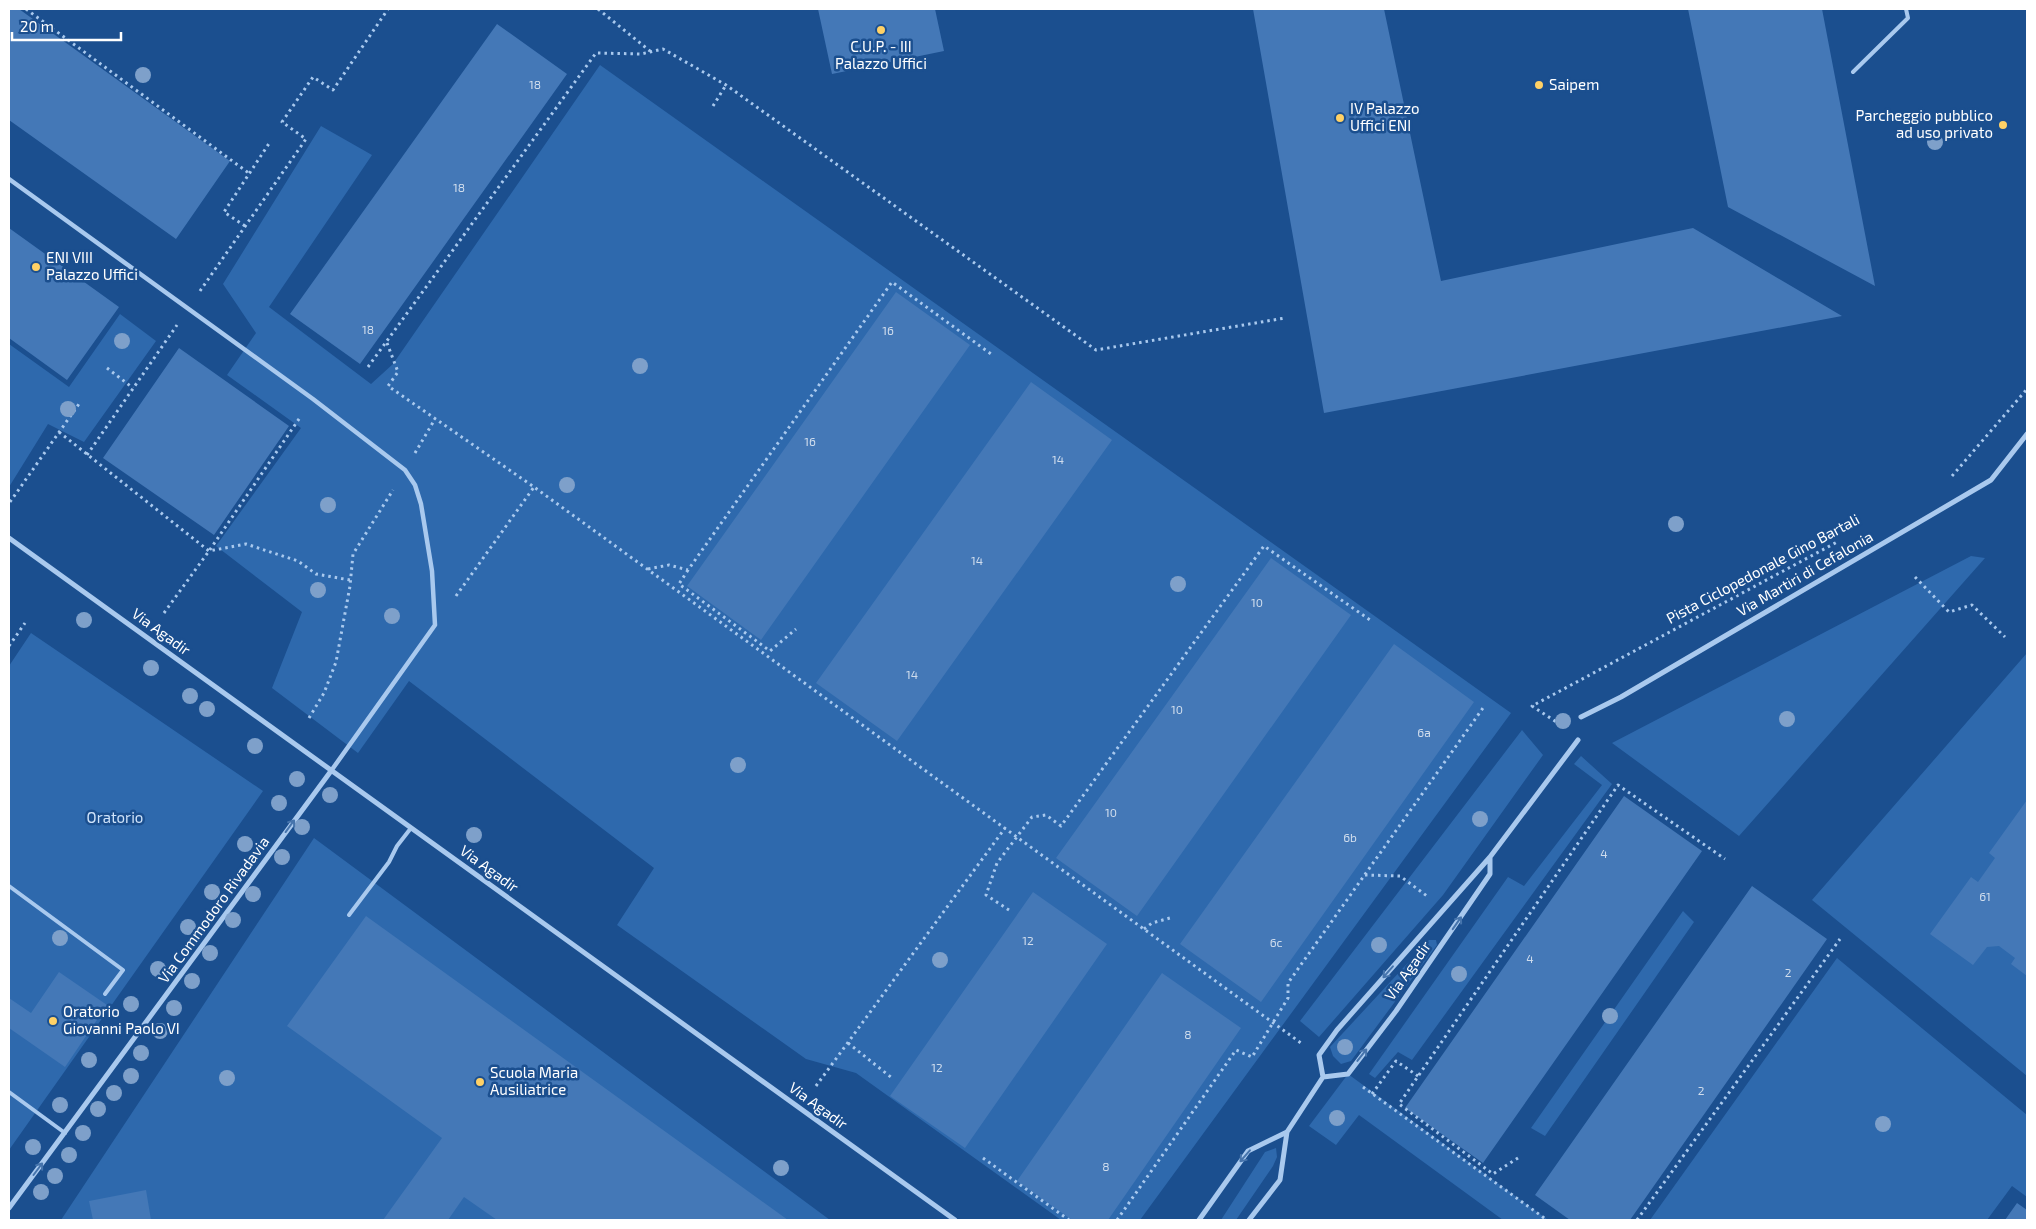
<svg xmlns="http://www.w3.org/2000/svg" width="2036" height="1229" font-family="'Exo 2',sans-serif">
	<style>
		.green { fill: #2e69ad }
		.building { fill: #4478b7 }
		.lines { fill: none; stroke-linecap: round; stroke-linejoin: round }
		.path { stroke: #a9c9ee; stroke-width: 3; stroke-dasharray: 2.5 4; stroke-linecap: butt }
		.service { stroke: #a9c9ee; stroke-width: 4 }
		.pedestrian { stroke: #a9c9ee; stroke-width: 4.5 }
		.minor { stroke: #a9c9ee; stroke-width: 5 }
		.tree { fill: #7ea0ca }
		.oneway { stroke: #4674ac }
		.poi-dot { fill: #ffd166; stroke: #1b4f8f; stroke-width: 2 }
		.labels { text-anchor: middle; stroke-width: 5; stroke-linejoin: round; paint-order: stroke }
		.number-label { font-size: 12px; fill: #d0dded }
		.poi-label { font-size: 15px; fill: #fff; stroke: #1b4f8f; text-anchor: start }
		.street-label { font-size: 15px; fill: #fff; stroke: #1b4f8f }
		.park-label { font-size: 15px; fill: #cfe3fa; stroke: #1b4f8f }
	</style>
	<rect width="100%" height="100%" fill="#1b4f8f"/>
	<path class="green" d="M600 65 1511 713 1140 1220H1061L856 1073 806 1059 617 925 654 868 409 681 358 753 272 688 302 612 216 546 301 428 227 375 256 333 223 284 321 126 372 155 269 307 371 384 393 364Z
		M120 314 156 341 84 442 48 424 9 487V344L69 387Z
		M1971 556 1985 558 1739 836 1612 743Z
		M31 633 263 791 9 1150V666Z
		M2027 653V1076L1812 900Z
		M1522 730 1543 755 1443 895 1319 1037 1300 1021Z
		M1581 756 1612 784 1412 1060 1398 1052 1375 1078 1369 1074 1508 877 1524 886 1602 785 1574 764Z
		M314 838 830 1220H61Z
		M1683 911 1694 922 1545 1136 1531 1128Z
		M1429 940H1436L1437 945 1351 1061 1341 1064 1333 1056 1330 1047Z
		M1837 958 2027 1115V1197L2012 1186 1987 1220H1650Z
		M1348 1074 1548 1220H1503L1359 1115 1336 1145 1309 1126Z
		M1276 1148 1277 1157 1273 1166 1236 1220H1221L1265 1152Z"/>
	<path class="building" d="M9 9H19L230 161 176 239 9 120Z
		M818 9H935L944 51 832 74Z
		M1253 9H1384L1441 281 1693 228 1842 316 1324 413Z
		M1688 9H1822L1875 286 1728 207Z
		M497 24 567 74 360 364 290 314Z
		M9 228 119 307 67 380 9 338Z
		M896 292 970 345 761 640 687 586Z
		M179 348 289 426 214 535 103 458Z
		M1031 382 1112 440 897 741 816 683Z
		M1271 558 1351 615 1137 916 1056 858Z
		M1394 644 1474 702 1261 1002 1180 944Z
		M1624 796 1702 851 1483 1163 1405 1108Z
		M2027 800V976L2011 964 2015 958 1999 946 1987 947 1973 965 1930 934 1971 877 1978 882 1995 858 1989 853Z
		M1752 886 1827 939 1630 1220H1570L1535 1195Z
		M1033 892 1107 944 965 1148 890 1096Z
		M366 916 788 1220H497L464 1197 448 1220H383L442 1138 287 1026Z
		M59 972 107 1005 65 1067 9 1028V998L31 1013Z
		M1162 973 1241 1028 1108 1220H1072L1017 1181Z
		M146 1190 151 1220H93L89 1201Z
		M2017 1203 2027 1210V1220H2005Z"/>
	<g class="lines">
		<path class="path" d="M26 9 250 174
			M598 9 650 51
			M713 106 726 85
			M245 226 224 212 270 142
			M200 291 306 139 282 122 313 77 333 90 388 9
			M387 343 398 372 388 386 534 487 1301 1043
			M368 367 596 53 641 54 663 49 726 85 1096 350 1285 318
			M107 368 133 388
			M59 432 209 551 246 544 298 561 316 574 350 580
			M415 453 435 419
			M87 455 177 325
			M1952 476 2027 389
			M10 502 81 401
			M648 569 669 565 688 570 892 282 991 354
			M688 570 679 584 770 651 796 629
			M1915 577 1949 612 1972 605 2005 637
			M456 596 534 487
			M164 613 209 551 301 416
			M9 646 25 623
			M309 718 324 693 336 662 350 586 353 554 393 490
			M1561 725 1532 706 1839 541
			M1365 875 1400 876 1427 896
			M1009 910 986 895 997 863 1032 817 1046 815 1061 826 1264 546 1370 620
			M1144 929 1152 923 1170 918
			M848 1043 892 1078
			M816 1086 1005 828
			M1363 1087 1547 1220
			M1372 1094 1396 1061 1418 1076
			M983 1158 1069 1220
			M1518 1158 1493 1174 1399 1104 1618 785 1725 859
			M1117 1220 1236 1050 1252 1057 1288 998V983L1483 708
			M1637 1220 1840 939"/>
		<path class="service" d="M1853 72 1908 18 1906 9
			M9 886 123 970 105 994
			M349 915 389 862 397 846 411 828
			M9 1092 65 1133"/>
		<path class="pedestrian" d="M9 179 313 399 405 470 415 485 421 504 432 571 435 625 331 771"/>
		<path class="minor" d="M9 538 955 1220
			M1581 717 1621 697 1991 480 2027 434
			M1323 1077 1319 1055 1337 1030 1490 857 1578 740
			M9 1208 331 771
			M1199 1220 1248 1151 1287 1132
			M1249 1220 1280 1180 1287 1132 1323 1077 1348 1074 1396 1011 1490 874V857"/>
	</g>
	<g class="tree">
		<circle cx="143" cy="75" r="8"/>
		<circle cx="1935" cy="142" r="8"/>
		<circle cx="122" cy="341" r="8"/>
		<circle cx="640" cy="366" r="8"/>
		<circle cx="68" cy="409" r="8"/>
		<circle cx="567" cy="485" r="8"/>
		<circle cx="328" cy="505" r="8"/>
		<circle cx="1676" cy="524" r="8"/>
		<circle cx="1178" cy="584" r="8"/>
		<circle cx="318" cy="590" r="8"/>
		<circle cx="392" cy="616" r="8"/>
		<circle cx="84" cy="620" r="8"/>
		<circle cx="151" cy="668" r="8"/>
		<circle cx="190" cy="696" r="8"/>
		<circle cx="207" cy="709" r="8"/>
		<circle cx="1787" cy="719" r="8"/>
		<circle cx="1563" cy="721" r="8"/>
		<circle cx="255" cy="746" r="8"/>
		<circle cx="738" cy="765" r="8"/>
		<circle cx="297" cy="779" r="8"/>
		<circle cx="330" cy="795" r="8"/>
		<circle cx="279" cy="803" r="8"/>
		<circle cx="1480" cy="819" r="8"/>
		<circle cx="302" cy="827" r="8"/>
		<circle cx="474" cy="835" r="8"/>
		<circle cx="245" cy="844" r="8"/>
		<circle cx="282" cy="857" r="8"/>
		<circle cx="212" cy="892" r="8"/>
		<circle cx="253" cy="894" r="8"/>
		<circle cx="233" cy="920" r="8"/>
		<circle cx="188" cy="927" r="8"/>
		<circle cx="60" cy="938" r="8"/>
		<circle cx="1379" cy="945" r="8"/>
		<circle cx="210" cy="953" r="8"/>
		<circle cx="940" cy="960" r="8"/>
		<circle cx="158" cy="969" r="8"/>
		<circle cx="1459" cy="974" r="8"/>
		<circle cx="192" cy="981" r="8"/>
		<circle cx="131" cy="1004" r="8"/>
		<circle cx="174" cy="1008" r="8"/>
		<circle cx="1610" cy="1016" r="8"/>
		<circle cx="160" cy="1031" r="8"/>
		<circle cx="1345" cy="1047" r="8"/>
		<circle cx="141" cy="1053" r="8"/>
		<circle cx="89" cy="1060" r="8"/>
		<circle cx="131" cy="1076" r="8"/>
		<circle cx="227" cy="1078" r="8"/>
		<circle cx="114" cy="1093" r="8"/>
		<circle cx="60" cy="1105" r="8"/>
		<circle cx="98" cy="1109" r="8"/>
		<circle cx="1337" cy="1118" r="8"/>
		<circle cx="1883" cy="1124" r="8"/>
		<circle cx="83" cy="1133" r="8"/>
		<circle cx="33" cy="1147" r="8"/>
		<circle cx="69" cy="1155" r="8"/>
		<circle cx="781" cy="1168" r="8"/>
		<circle cx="55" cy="1176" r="8"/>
		<circle cx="41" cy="1192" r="8"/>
	</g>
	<defs><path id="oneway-shaft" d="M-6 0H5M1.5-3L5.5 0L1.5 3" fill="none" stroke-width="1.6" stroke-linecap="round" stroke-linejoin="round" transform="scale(1.25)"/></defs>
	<g class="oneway">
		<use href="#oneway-shaft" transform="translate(290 826) rotate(-54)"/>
		<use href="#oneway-shaft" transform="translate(1457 923) rotate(-55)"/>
		<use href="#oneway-shaft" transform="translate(1388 972) rotate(131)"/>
		<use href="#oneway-shaft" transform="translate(1362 1055) rotate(-52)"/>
		<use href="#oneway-shaft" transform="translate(1245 1156) rotate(131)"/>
		<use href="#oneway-shaft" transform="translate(38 1169) rotate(-53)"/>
	</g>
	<g class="poi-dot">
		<circle cx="881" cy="30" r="5"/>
		<circle cx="1539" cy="85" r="5"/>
		<circle cx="1340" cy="118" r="5"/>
		<circle cx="2003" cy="125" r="5"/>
		<circle cx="36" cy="267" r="5"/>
		<circle cx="53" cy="1021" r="5"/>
		<circle cx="480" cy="1082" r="5"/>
	</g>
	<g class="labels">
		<g class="number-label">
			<text x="535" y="89">18</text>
			<text x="459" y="192">18</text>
			<text x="368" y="334">18</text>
			<text x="888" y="335">16</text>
			<text x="810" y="446">16</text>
			<text x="1058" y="464">14</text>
			<text x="977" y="565">14</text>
			<text x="1257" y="607">10</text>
			<text x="912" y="679">14</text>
			<text x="1177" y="714">10</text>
			<text x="1424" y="737">6a</text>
			<text x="1111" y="817">10</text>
			<text x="1350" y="842">6b</text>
			<text x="1604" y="858">4</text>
			<text x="1985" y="901">61</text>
			<text x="1028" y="945">12</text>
			<text x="1276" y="947">6c</text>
			<text x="1530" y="963">4</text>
			<text x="1788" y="977">2</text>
			<text x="1188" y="1039">8</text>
			<text x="937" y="1072">12</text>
			<text x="1701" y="1095">2</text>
			<text x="1106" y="1171">8</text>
		</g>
		<g class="poi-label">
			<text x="881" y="52" text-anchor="middle">C.U.P. - III<tspan x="881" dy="17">Palazzo Uffici</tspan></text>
			<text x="1549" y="90">Saipem</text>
			<text x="1350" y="114">IV Palazzo<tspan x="1350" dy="17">Uffici ENI</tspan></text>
			<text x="1993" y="121" text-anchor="end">Parcheggio pubblico<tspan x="1993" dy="17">ad uso privato</tspan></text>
			<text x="46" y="263">ENI VIII<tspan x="46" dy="17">Palazzo Uffici</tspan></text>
			<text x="63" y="1017">Oratorio<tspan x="63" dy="17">Giovanni Paolo VI</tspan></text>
			<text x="490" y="1078">Scuola Maria<tspan x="490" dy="17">Ausiliatrice</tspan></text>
		</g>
		<g class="street-label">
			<text transform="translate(1763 569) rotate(-28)" y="5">Pista Ciclopedonale Gino Bartali</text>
			<text transform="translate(1805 574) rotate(-30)" y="5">Via Martiri di Cefalonia</text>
			<text transform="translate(161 632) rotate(36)" y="5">Via Agadir</text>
			<text transform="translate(489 869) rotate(36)" y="5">Via Agadir</text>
			<text transform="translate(214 910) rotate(-54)" y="5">Via Commodoro Rivadavia</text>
			<text transform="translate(1408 971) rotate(-55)" y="5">Via Agadir</text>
			<text transform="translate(818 1106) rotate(36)" y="5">Via Agadir</text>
		</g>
		<g class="park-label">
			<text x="115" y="823">Oratorio</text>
		</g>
	</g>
	<rect width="2036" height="1229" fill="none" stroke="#ffffff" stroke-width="20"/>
	<path d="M12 32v8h109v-8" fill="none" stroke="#ffffff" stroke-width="2.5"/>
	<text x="20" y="32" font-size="15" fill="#ffffff" stroke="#1b4f8f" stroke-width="4" paint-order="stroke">20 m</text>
</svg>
